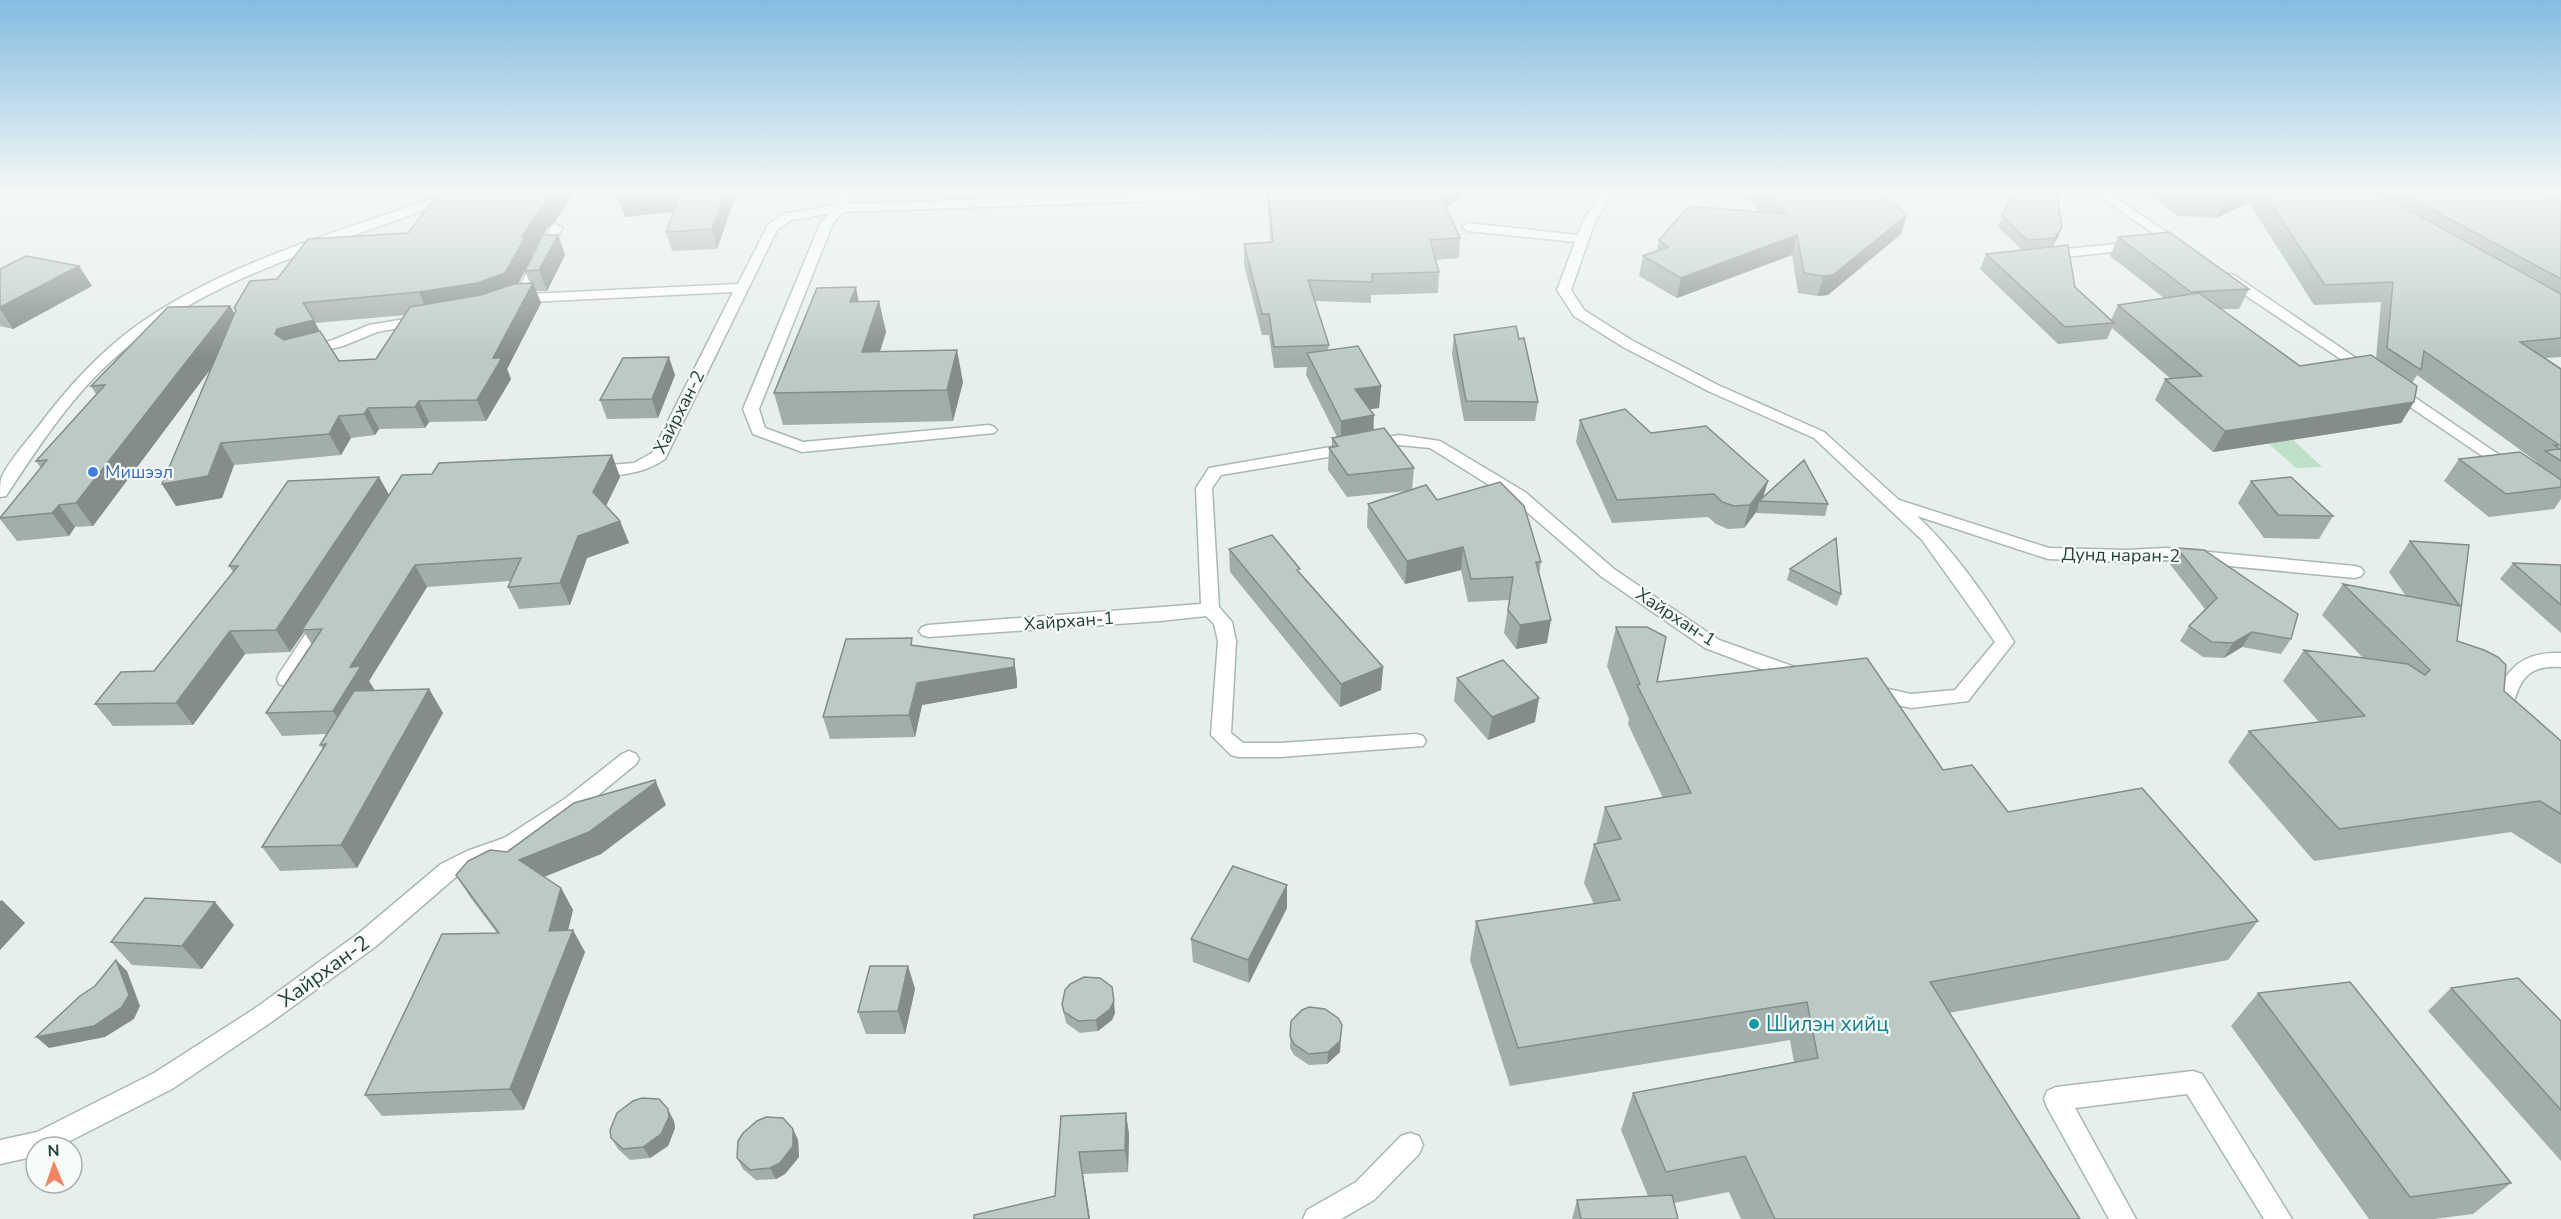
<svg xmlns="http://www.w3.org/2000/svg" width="2561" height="1219" font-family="'Nunito Sans',sans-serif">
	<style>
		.green { fill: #bfe0c8 }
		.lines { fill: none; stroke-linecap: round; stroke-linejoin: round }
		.service-casing { stroke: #a8b8b2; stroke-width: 3 }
		.minor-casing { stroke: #a8b8b2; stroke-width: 3 }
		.service { fill: #fff; fill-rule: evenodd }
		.minor { fill: #fff; fill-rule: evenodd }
		.wall { fill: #a1aea9; fill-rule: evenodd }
		.shaded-wall { fill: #838d89 }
		.building { fill: #bbcac4; stroke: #838d89; stroke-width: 1.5 }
		.shop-dot { fill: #3f7fe0; stroke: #f7fbf9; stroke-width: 2 }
		.culture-dot { fill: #0f9aa8; stroke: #f7fbf9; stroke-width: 2 }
		.labels { text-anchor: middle; stroke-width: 4.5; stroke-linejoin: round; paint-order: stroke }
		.street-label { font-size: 18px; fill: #24423a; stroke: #f7fbf9 }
		.shop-label { font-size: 18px; fill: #366cbe; stroke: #f7fbf9; text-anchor: start }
		.near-street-label { font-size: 21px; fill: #24423a; stroke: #f7fbf9 }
		.near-culture-label { font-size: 21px; fill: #0d838f; stroke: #f7fbf9; text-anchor: start }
	</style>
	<rect width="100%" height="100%" fill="#e6efeb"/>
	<path class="green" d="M2260 409 2322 467 2296 468 2231 410Z"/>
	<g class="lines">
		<defs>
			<path id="service" d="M841 204 847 208 833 223 759 409 765 428 803 442 989 425 994 427 997 430 994 433 802 452 753 434 743 409 821 222 837 205Z"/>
			<path id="minor" d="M459 189H476C468 196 453 199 443 203 409 216 374 228 340 240 258 269 174 303 109 363 68 401 37 449 6 496L0 497C0 492 0 484 1 479 7 463 27 441 38 427 66 389 98 354 136 326 231 258 351 229 459 189Z
				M845 189H857L849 204 1210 191 1216 195 1210 199 841 212 791 220 777 230 665 459C644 474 611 479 586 473L584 470 586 467 634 463 652 453 733 292 509 303 507 300 515 295 552 225 556 224 562 228 529 294 738 284 768 225 783 214 836 205Z
				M1605 189H1617L1596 219 1571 290 1584 310 1633 341 1718 385 1824 432 1899 500 2049 548 2127 550 2166 548 2355 566 2361 568 2364 572 2361 576 2355 578 2166 560 2127 562 2048 559 1917 516C1954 550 1988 599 2014 642L1968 701 1911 708 1863 697 1860 692 1863 687 1870 685 1911 694 1955 690 1995 642 1922 540 1814 438 1708 391 1623 347 1574 316 1557 290 1575 242 1468 231 1462 227 1468 223 1578 235 1584 219Z
				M2089 189H2103L2187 246 2181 250 2176 249Z
				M2137 242 2142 243 2143 246 2142 249 2045 259 2038 255 2045 251Z
				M2229 274 2234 275 2375 371 2368 375 2363 374 2224 281 2222 278 2224 275Z
				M423 316 428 317 430 320 428 323 377 332 343 346 306 355 299 351 301 348 333 340 369 325Z
				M2393 385 2398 386 2520 469 2518 472H2506L2388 392 2386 389 2388 386Z
				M1399 435 1440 441 1525 492 1614 569 1719 640 1809 672 1811 677 1809 682 1802 684 1795 682 1705 648 1602 577 1513 500 1430 448 1399 445 1221 475 1212 488 1219 607 1232 622 1236 641 1231 733 1243 743H1280L1416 734 1423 736 1426 741 1423 746 1280 757H1238L1231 755 1211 735 1218 641 1214 624 1206 616 1160 621 928 637 922 635 919 631 922 627 928 625 1201 604 1196 488 1209 468Z
				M322 616 328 618 331 622 293 684 286 686 279 684 277 679 279 674 316 618Z
				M2561 653V667C2515 664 2521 693 2505 722L2498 724 2491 722 2488 717C2501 678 2514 651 2561 653Z
				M629 751 636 754 639 759 636 764 580 810 520 850 483 863 457 876 375 947 270 1023 172 1089 58 1147H36V1156L0 1164V1140L37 1132 154 1073 254 1009 359 933 441 864 467 851 504 838 566 798 622 754Z
				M2193 1071 2202 1074 2292 1219H2264L2187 1094 2075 1108 2136 1219H2109L2047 1107 2044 1099 2047 1091 2056 1087Z
				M1410 1133 1419 1136 1423 1145 1419 1154 1374 1200 1341 1219H1303L1307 1210 1356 1182 1401 1136Z"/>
		</defs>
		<use href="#service" class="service-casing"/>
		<use href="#minor" class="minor-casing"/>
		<use href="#service" class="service"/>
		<use href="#minor" class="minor"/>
	</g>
	<path class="wall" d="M442 189H577L554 223 548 227 532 254V256L558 235 565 255 547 291H536L541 303 507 369 511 379 486 421 429 422 425 428 379 429 375 435 351 438 341 455 234 465 222 498 176 506 162 484 211 368 93 526 75 527 69 536 17 541 0 519V517L41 468 36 461 96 394 91 386 230 306 235 314 236 312 234 308 277 279 408 233ZM525 271 530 283 518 284ZM405 315 376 359 339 361 315 323Z
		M738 189 717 249 672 251 666 232 674 212 625 217Z
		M1266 189H1471L1446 208 1460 238 1459 258 1436 260 1439 272 1438 293 1371 295V303L1315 301 1329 345 1328 350 1381 386 1379 408 1370 409 1374 430 1414 468 1412 490 1437 500 1541 562 1539 574 1547 643 1516 649 1504 633 1509 600 1468 602 1461 570 1405 584 1367 527 1368 504 1407 491 1347 497 1328 470 1329 448 1332 447V438L1337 437 1306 375 1307 367 1274 368 1269 335H1262L1244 265V244L1271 243Z
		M1749 189H1877L1907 215 1901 234 1828 295 1818 296 1798 293 1792 255 1677 298 1639 276 1643 256 1657 251 1659 240 1760 212 1746 198Z
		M2142 189H2527L2561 201V357L2545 358 2561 369V499L2554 509 2489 517 2444 481 2459 459 2536 463 2537 462 2417 375 2412 383 2414 402 2401 423 2213 452 2155 400 2165 379H2171L2112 328 2107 339 2058 344 1980 269 1986 254 2022 250 1998 227 2002 216 2058 237 2052 247 2075 287 2111 320 2118 305 2164 298 2110 256 2118 237 2249 289 2239 309H2221L2300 366 2376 359 2381 302 2314 305 2249 203 2216 218 2178 216Z
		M79 266 92 286 13 329 0 326V269Z
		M879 301 886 332 880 352 963 382 953 421 783 425 774 393 859 302Z
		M1454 335 1519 339 1538 402 1535 421H1464L1452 354Z
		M675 375 658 418 607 419 600 400Z
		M1580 420 1651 433 1768 481 1763 497 1828 504 1825 516 1756 513 1757 511 1744 528 1728 529 1716 524 1708 517 1612 523 1576 442Z
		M612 455 620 477 606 506 620 521 629 543 587 558 570 605 519 609 508 587 511 581 427 587 369 681 374 689 373 690 429 689 443 713 357 868 280 871 262 847 323 749 320 745 326 734 282 736 266 713 312 645 304 632 290 652 245 654 193 725 113 726 95 704 154 671 233 572 229 566 379 477 389 495 432 474Z
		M2251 481 2333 516 2319 539 2264 538 2238 503Z
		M2410 541 2469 545 2457 641 2504 691 2561 741V864L2511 832 2314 861 2228 762 2249 731 2319 722 2283 681 2304 650 2363 658 2322 615 2343 584 2406 596 2389 572Z
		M2177 548 2291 639 2281 654 2242 647 2224 658 2203 657 2180 641 2189 626 2205 609 2169 563Z
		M1229 549 1300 573 1383 667 1381 690 1340 707 1230 572Z
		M2513 563 2561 565V633L2500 579Z
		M1790 569 1841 594 1837 606 1787 580Z
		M1616 627 1657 682 1943 770 2008 812 2258 921 2228 960 1949 1013 2080 1219H1741L1729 1192 1674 1203 1678 1219H1572L1577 1200 1648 1196 1621 1130 1633 1093 1794 1062 1790 1040 1510 1086 1470 960 1476 921 1594 904 1584 883 1594 844H1596L1605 807 1663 798 1628 724 1629 719 1607 666Z
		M914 646 1014 659 1017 681V688L922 705 915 737 830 739 823 717Z
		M1457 678 1535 722 1488 740 1454 701Z
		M666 805 601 854 544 877 561 888 573 910 568 931 585 952 524 1110 382 1116 365 1095 497 933 470 897 456 875 507 852Z
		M1287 908 1249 983 1193 962 1191 939Z
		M234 925 202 969 132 965 111 942Z
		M908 966 915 989 905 1034H866L858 1012Z
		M2451 988 2561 1021V1161L2428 1011Z
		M2258 993 2511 1183 2473 1214 2434 1219H2369L2231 1026Z
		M1062 1004 1115 1013 1112 1020 1098 1031 1080 1033 1066 1023Z
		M1291 1021 1340 1052 1327 1064 1309 1065 1294 1055 1290 1048Z
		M1126 1113 1129 1135 1128 1172 1083 1174 1090 1219H974L1055 1196 1061 1116Z
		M674 1121 675 1128 668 1146 650 1158 630 1160 618 1149 611 1138Z
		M793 1129 798 1140 799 1157 785 1174 776 1179 756 1180 743 1169 737 1158Z"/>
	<path class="shaded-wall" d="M557 189H577L554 223 548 227 532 254 533 256 513 293 428 313 419 292 541 208Z
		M726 189H738L717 249 712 229Z
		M1447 189H1471L1438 214 1440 194Z
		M2247 189H2255L2249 203 2216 218 2226 198Z
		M682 191 688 210 625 217 618 198Z
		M1907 215 1901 234 1828 295 1818 296 1823 276Z
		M2062 227 2058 237 2051 248 2055 238Z
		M558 235 565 255 547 291 539 270Z
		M1797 235 1792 255 1677 298 1681 278Z
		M79 266 92 286 13 329 0 309V307Z
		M533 283 541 303 507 369 511 379 486 421 477 400 493 358Z
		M856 287 862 318 850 302Z
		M879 301 886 332 869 384 862 352Z
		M230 306 242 327 93 526 76 503Z
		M314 320 324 340 286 355 275 334 277 329Z
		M957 350 963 382 953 421 947 390Z
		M669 357 675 375 658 418 652 399Z
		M1381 386 1379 408 1355 411V389Z
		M419 401 429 422 425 428 415 407Z
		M2414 402 2401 423 2213 452 2225 431Z
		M368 408 379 429 375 435 364 414Z
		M1374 415 1373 437 1341 443V421Z
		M339 416 351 438 341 455 329 434Z
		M221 443 234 465 222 498 176 506 162 484Z
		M612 455 620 477 602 514 593 492Z
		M379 477 391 498 302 630 304 632 290 652 276 630Z
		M1768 481 1762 501H1759L1757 511 1744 528 1750 505Z
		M59 505 75 527 69 536 52 513Z
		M620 521 629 543 587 558 570 605 560 583 578 536Z
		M1463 547 1461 570 1405 584 1407 561Z
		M415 565 427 587 369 681 374 689 347 734 333 711 350 667Z
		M1551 620 1547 643 1516 649 1520 625Z
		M230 631 245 654 193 725 176 703Z
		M2252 632 2242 647 2224 658 2233 643Z
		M1014 659 1017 681V688L922 705 915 737 909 715 917 683Z
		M1383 667 1381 690 1340 707 1341 684Z
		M429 689 443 713 357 868 341 845Z
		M1539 698 1535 722 1488 740 1492 717Z
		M656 782 666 805 601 854 531 882 519 860Z
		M1287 885V908L1249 983 1248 960Z
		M561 888 573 910 562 953 549 931Z
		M2 900 25 923 0 950V901Z
		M215 902 234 925 202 969 182 946Z
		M573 930 585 952 524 1110 510 1089Z
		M116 960 127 971 140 1006 134 1019 105 1037 49 1048 36 1037 94 1026Z
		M908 966 915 989 905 1034 898 1011Z
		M1114 1001 1115 1013 1112 1020 1098 1031 1096 1020Z
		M1342 1025 1340 1052 1327 1064 1328 1052Z
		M668 1109 674 1121 675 1128 668 1146 650 1158 643 1147Z
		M1126 1113 1129 1135 1128 1172 1125 1150Z
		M793 1129 798 1140 799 1157 785 1174 776 1179 770 1168Z
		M1079 1152 1083 1174 1090 1219H1089Z"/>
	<path class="building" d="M442 189H557L546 204 541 208 522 237H525L505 273 477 283 419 292 303 303 314 320 277 329 275 334 284 340 320 331 339 361 376 359 410 307 481 295 514 284 533 283 493 358H502L477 400 419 401 415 407 368 408 364 414 339 416 329 434 221 443 208 476 162 484 236 310 234 308 250 281 277 279 308 239 408 233Z
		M615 189H726L712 229 666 232 682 191 618 198Z
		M1268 189H1447L1440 194 1460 238 1430 240 1439 272 1372 274V282L1308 280 1329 345 1274 347 1269 314H1262L1244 244 1273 242Z
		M1760 189H1877L1907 215 1833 275 1823 276 1804 273 1797 235 1681 278 1643 256 1668 247 1659 240 1689 206 1785 214Z
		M2176 189H2247L2226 198 2187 197Z
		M2261 189H2371L2561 294V338L2520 342 2561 369V461L2545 451 2560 449 2554 445H2559L2424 351 2421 370 2387 348 2393 282 2325 285Z
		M2394 189H2535L2561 201V279Z
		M2027 190 2057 195 2062 227 2055 238 2027 240 2002 216 2014 192Z
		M2169 232 2249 289 2191 292 2118 237Z
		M543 235H558L539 270 525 271Z
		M2068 245 2075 287 2114 323 2065 327 1986 254Z
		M26 256 79 266 0 307V269Z
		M856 287 850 302 879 301 862 352 957 350 947 390 774 393 817 288Z
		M2199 293 2300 366 2371 355 2417 386 2414 402 2225 431 2165 379 2202 376 2118 305Z
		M230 306 76 503 59 505 52 513 0 518 47 460 36 461 105 385 91 386 168 307Z
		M1516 326 1519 339 1524 338 1538 402 1466 401 1454 335Z
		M1358 346 1381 386 1355 389 1374 415 1341 421 1307 353Z
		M669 357 652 399 600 400 623 358Z
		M1625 409 1651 433 1706 426 1768 481 1750 505 1734 506 1722 502 1714 494 1617 500 1580 420Z
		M1384 428 1414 468 1348 475 1329 448 1338 446 1332 438Z
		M2520 452 2561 480V487L2506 494 2459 459Z
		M612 455 593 492 620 521 578 536 560 583 508 587 521 558 415 565 350 667 361 666 333 711 266 713 322 629 302 630 402 475 432 474 439 463Z
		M1804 460 1828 504 1759 501Z
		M379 477 276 630 230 631 176 703 95 704 121 672 154 671 238 566H229L288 481Z
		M2291 477 2333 516 2278 515 2251 481Z
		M1500 482 1524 506 1541 562H1536L1551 620 1520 625 1508 610 1513 577 1471 579 1463 547 1407 561 1368 504 1426 485 1437 500Z
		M1272 535 1300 569 1297 570 1383 667 1341 684 1229 549Z
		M1836 538 1841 594 1790 569Z
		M2410 541 2469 545 2457 641 2484 650 2498 657 2506 665 2504 691 2561 741V814L2540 801 2339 829 2249 731 2365 716 2304 650 2408 664 2425 675 2430 670 2343 584 2460 606Z
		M2177 548 2204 550 2298 614 2291 639 2252 632 2233 643 2212 642 2189 626 2217 598Z
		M2513 563 2561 565V605Z
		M1616 627H1647L1666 637 1657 682 1867 658 1943 770 1972 765 2008 812 2142 788 2258 921 1930 982 2080 1219H1775L1745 1156 1666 1172 1633 1093 1818 1058 1807 1002 1518 1048 1476 921 1620 900 1594 844 1621 839 1605 807 1691 793 1637 685 1640 684Z
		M912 638 911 645 1014 659V667L917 683 909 715 823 717 846 639Z
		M1503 660 1539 698 1492 717 1457 678Z
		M429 689 341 845 262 847 326 744 320 745 354 691Z
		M655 780 656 782 589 832 519 860 561 888 549 931 573 930 510 1089 365 1095 442 934 499 933 456 875 468 861 490 850 507 852 574 803Z
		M1233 866 1287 885 1248 960 1191 939Z
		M145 898 215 902 182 946 111 942Z
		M116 960 129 995 122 1007 94 1026 36 1037 80 996 95 986Z
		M870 966H908L898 1011 858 1012Z
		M1084 977 1100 978 1112 987 1114 1001 1110 1009 1096 1020 1078 1021 1064 1012 1062 1004 1065 990 1070 984Z
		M2518 978 2561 1021V1110L2451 988Z
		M2350 982 2511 1183 2410 1197 2258 993Z
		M1309 1007 1325 1009 1338 1018 1342 1025 1340 1041 1328 1052 1309 1054 1294 1044 1290 1036 1291 1021 1302 1010Z
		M642 1098 659 1099 668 1109 669 1117 661 1134 643 1147 623 1149 611 1138 610 1130 617 1113 633 1101Z
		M1126 1113 1125 1150 1079 1152 1089 1219H974V1215L1055 1196 1061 1116Z
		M766 1117 783 1118 793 1129V1146L780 1163 770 1168 750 1170 737 1158 738 1141 743 1133 757 1121Z
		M1672 1195 1678 1219H1581L1577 1200Z"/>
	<linearGradient id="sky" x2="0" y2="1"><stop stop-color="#84bce0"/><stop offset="0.53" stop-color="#f4f8f6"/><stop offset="1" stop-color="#f4f8f6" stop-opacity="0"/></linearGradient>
	<rect width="2561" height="360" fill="url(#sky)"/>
	<circle class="shop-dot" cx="93" cy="472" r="6"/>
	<circle class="culture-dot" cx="1754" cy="1024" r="6"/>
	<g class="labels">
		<g class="street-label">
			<text transform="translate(679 412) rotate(-63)" y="6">Хайрхан-2</text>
			<text transform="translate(2121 555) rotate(1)" y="6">Дунд наран-2</text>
			<text transform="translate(1676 617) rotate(33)" y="6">Хайрхан-1</text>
			<text transform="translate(1069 621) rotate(-4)" y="6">Хайрхан-1</text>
		</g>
		<g class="shop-label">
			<text x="105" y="478">Мишээл</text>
		</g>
		<g class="near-street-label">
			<text transform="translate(324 971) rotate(-36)" y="7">Хайрхан-2</text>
		</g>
		<g class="near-culture-label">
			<text x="1766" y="1031">Шилэн хийц</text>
		</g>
	</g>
	<g transform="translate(54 1165) rotate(358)"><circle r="28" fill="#f7fbf9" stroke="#a3b1ad" stroke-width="1.5"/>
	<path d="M0-4.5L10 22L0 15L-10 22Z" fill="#f4845f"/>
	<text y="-9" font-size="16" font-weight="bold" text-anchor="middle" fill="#24423a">N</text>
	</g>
</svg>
